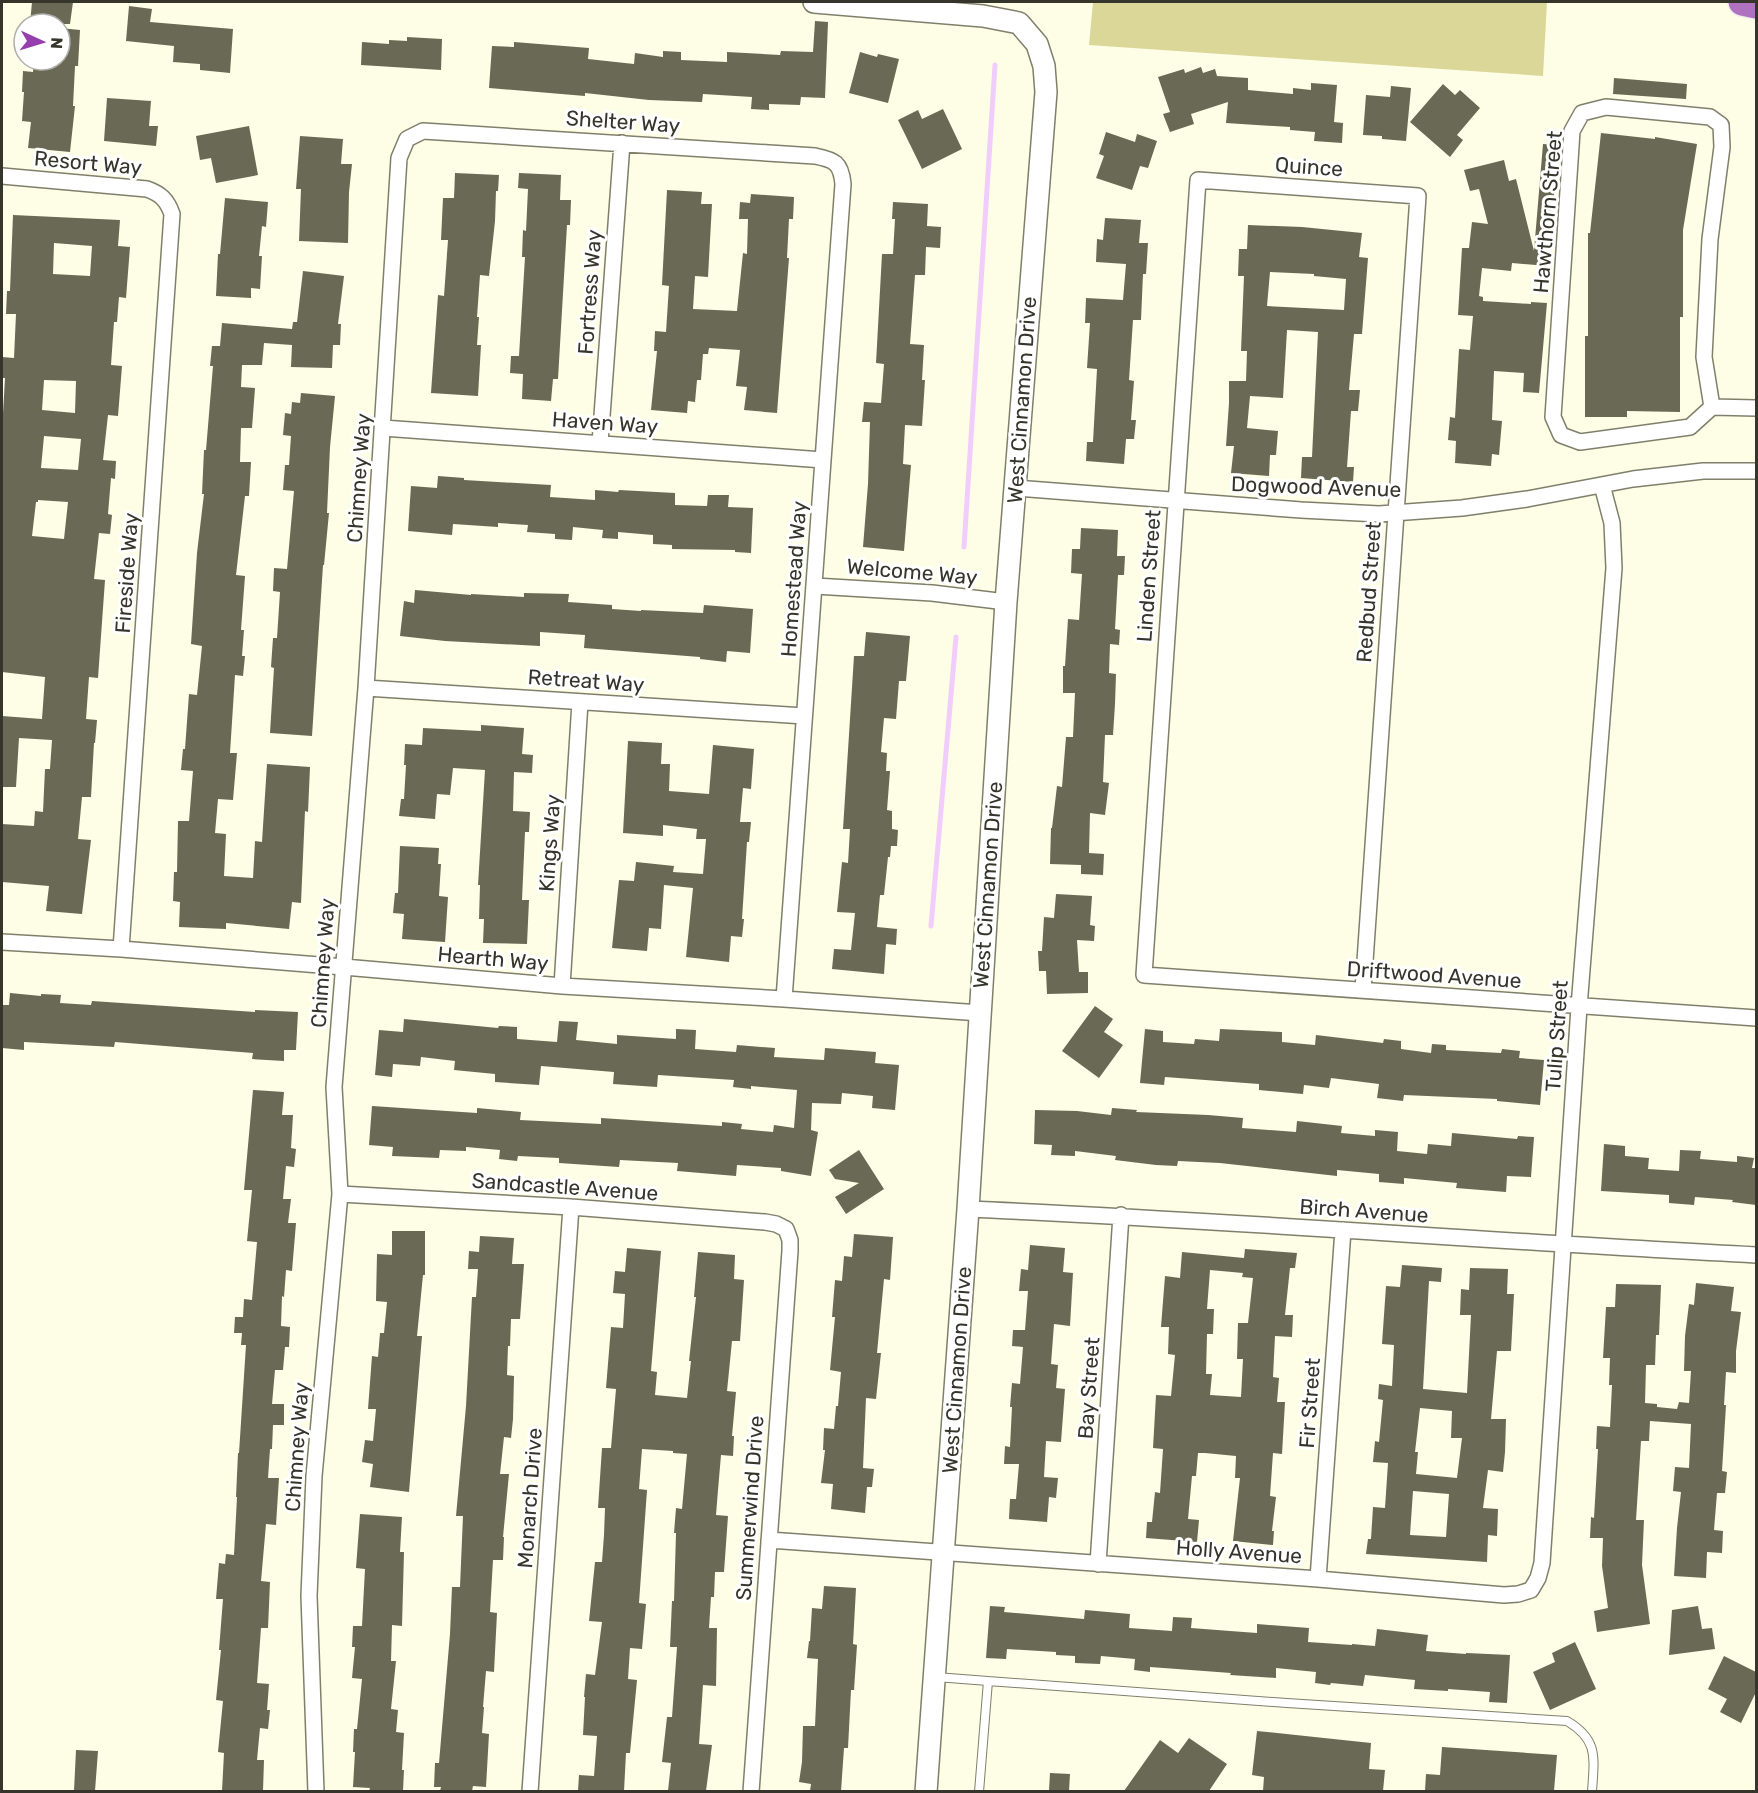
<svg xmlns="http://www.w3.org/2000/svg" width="1758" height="1793" font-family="Rubik,sans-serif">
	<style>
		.green { fill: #dbd798 }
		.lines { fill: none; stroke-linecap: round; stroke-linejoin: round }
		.stream { stroke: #f1cdfd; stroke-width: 5 }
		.building { fill: #6a6955; fill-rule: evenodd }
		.lane-casing { stroke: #807f6b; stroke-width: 10 }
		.street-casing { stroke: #807f6b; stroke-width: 18 }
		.secondary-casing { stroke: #807f6b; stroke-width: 24 }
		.highway-casing { stroke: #efefee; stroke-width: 30 }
		.lane { stroke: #fff; stroke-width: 8 }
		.street { stroke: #fff; stroke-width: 15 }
		.secondary { stroke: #fff; stroke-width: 21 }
		.highway { stroke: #ae72c1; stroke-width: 27 }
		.labels { text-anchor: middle; stroke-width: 6; stroke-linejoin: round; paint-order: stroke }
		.street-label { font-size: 21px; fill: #36352c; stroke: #fff }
	</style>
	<rect width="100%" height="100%" fill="#fefde6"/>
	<path class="green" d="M1093 2H1547L1543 76 1089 45Z"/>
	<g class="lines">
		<path class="stream" d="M964 547 995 65
			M931 926 956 637"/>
	</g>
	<path class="building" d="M32 2H73L70 24H30Z
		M129 6 152 9 150 22 233 29 230 73 200 70V64L173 62 174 46 126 41Z
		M815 21 828 22 825 98 801 97 800 105 769 104V110L751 109 752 97 703 94 702 102 649 100 585 93V96L489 88 492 46 514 47V42L589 48 588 59 634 64 635 53 663 57V51L681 52V60L727 62V52L780 55 781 51 813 52Z
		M60 28 80 30 78 66H75L73 106H75L70 152 28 148 31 122 22 121 24 92H22L23 71 33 72 34 60H60Z
		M407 37 442 39 441 70 361 65 362 42 389 44V40L407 41Z
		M860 52 877 57 878 54 899 59 888 103 849 93Z
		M1201 67 1203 73 1215 69 1217 76 1248 78V90L1293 94V88L1311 90V83L1337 85 1334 122 1343 123 1342 143 1314 141 1315 132 1290 130V127L1226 123 1228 102 1191 114 1194 124 1170 132 1163 114 1170 112 1158 77 1184 69 1185 73Z
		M1614 78 1687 84 1686 99 1613 94Z
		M1443 84 1455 95 1460 90 1480 108 1457 135 1463 140 1450 157 1410 122Z
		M1391 86 1411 88 1406 141 1382 139V136L1363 135 1366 95 1390 97Z
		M107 98 151 101 149 126H158L156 146 104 141Z
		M943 109 962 149 922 169 898 120 918 110 922 119Z
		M249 126 258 175 216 183 211 158 200 160 196 136Z
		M1106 132 1135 142 1137 134 1157 141 1148 168 1140 166 1132 190 1096 178 1104 156 1099 154Z
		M1601 133 1655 139V137L1697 144 1683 230V317H1680V412L1627 411V417H1585V336H1588V233H1590Z
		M300 136 343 139 341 164H352L349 192 348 243 299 241 301 189H296Z
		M1543 144 1558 145 1548 266 1512 263 1511 271 1482 268 1479 296 1483 297V301L1531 304V302L1547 303 1539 393 1523 392 1524 373 1494 371 1492 420 1502 421 1499 455 1492 454 1491 466 1455 463 1456 441 1448 440 1450 417 1455 418 1459 349 1470 350 1473 316 1458 315 1462 248H1469L1472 222 1488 224 1479 189 1470 191 1464 170 1504 160 1509 181 1516 179 1534 251Z
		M455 173 499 175 498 191H496L495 221 489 276 480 275 477 317H479L477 345H481L478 396 431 393 438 295 444 296 448 240H441L443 198H454Z
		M519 173 561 175 560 200H571L570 225H567L558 379H553L551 401 522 399 523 374 510 373 511 356H519L525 257H522L523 230 526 231 528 189 518 188Z
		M667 190 702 192 701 204H712L708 277 695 276 693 309 737 311 743 253 747 254 748 219H739L740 202 750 203 751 194 794 197 793 219H789L787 258H789L777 413 744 410 747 387 736 386 740 350 709 348 708 354H703L701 380H697L695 402 688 401 687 413 651 410 657 351H654L655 331 666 332 669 286 662 285Z
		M225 198 268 202 266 227 262 226 259 256H262L260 289 251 288V298L216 296 218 254H220Z
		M893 202 928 204 927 226 941 227 940 248 926 247 925 275H915L910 344 924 345 922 380H925L922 426 905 425 903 464 911 465 904 551 863 547 868 484 870 422H862L864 402 881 403 884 364 876 363 882 254H893L895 219H892Z
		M13 215 120 220 118 246 130 247 126 298 119 297 117 322H114L111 365 122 366 118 416 108 415 103 460 116 461 115 479 111 478 108 514 112 515 110 534 99 533 94 579 105 580 98 678 89 677 86 719 97 720 95 743H94L91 797H82L78 839 91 840 82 914 46 911 49 886 2 882V824L34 826 35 811 43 812 45 769H50L52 740 19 738 16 787H2V716L42 719 45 677 2 672V431L5 378H2V357L14 358 16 314H6L7 291H10ZM54 243 92 246 90 276 53 274ZM44 380 76 381 75 413 42 410ZM44 436 81 439 78 470 41 468ZM38 500 68 502 64 539 32 536 36 502H38Z
		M1105 218 1141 220 1139 243H1148L1146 274H1143L1141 320H1133L1129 380 1134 381 1131 420H1136L1134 439H1126L1124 464 1086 461 1087 442H1093L1097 369 1087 368 1090 323H1085L1086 298 1123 300 1126 264 1096 262 1097 239 1103 240Z
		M1248 225 1302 227 1362 233 1359 257 1368 258 1362 334H1354L1349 390H1360L1358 411H1351L1347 467H1354L1353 482 1301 478 1302 457H1312L1318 332 1287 330 1283 398 1250 396 1247 428 1278 431 1276 455H1270L1269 476 1231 473 1234 446H1226L1229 403V381H1246L1247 351H1241L1244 276H1238L1239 249H1247ZM1270 272 1314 274V276L1346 279 1344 310 1267 306Z
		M303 271 344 276 338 324H341L340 345H333L332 368 291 367 292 345 264 343 262 365H242L241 387 255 388 252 428H241L240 462H251L249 496H245L236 575 245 576 241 630H244L242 656H245L243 676 235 675 230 753H237L233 800 218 799 215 833 226 834 224 876 253 878 255 841 262 842 267 764 310 767 308 812 305 811 301 903 292 902 289 929 226 923V929L179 927 180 902 173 901 174 872H177L178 821H189L193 771 181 770 183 749H185L189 694 197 695 202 646 191 644 197 553 204 494H202L204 450H206L213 366H210L212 346H220L222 323 292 329 293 322H297Z
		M301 393 335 396 330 447 327 513H329L324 565H323L312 736 270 733 274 668 271 667 273 638H277L280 592 273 591 274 568 287 569 294 491 283 490 285 465H289L291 436 283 435 285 413 291 414 292 402 300 403Z
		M438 476 464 478V480L551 485 550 497 595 500V490L618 492 619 490 675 493V505L707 506 708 495H729L728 507 753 508 751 553 735 552V550L672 549V545L653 544V535L618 532V539L602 538 603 530 573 527 572 540 555 539V534L527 532 528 525 498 523V527L453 524 452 535 408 531 411 486 437 488Z
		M1081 528 1118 530 1117 556H1125L1124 575H1118L1115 629 1120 630 1119 645 1110 644 1109 673 1116 674 1115 704 1113 735H1105L1103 782 1109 783 1105 815 1090 813 1089 853 1104 854 1103 875 1081 874V865L1050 864 1051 828H1052L1057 786 1062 787 1066 737H1073L1075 693H1063V666H1065L1068 619 1079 620 1082 574 1071 573 1072 549H1080Z
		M415 590 471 595V594L524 597V593L569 594 568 602 612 605V609L641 611V610L703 613 704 605 753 609 750 653 727 651 726 662 700 659V657L584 648 585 635 540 632V646L445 641 400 636 404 601 414 603Z
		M866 632 910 636 906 681H899L896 719 884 718 881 752 887 753 886 771H890L887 810 892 811V829L898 830 897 846H891L890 857H888L884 895H880L877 927 897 929 896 945 886 944 884 974 832 969 834 949 851 950 855 913 837 912 842 862 848 863 850 829H843L854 656H864Z
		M481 725 524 728 522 754 533 755 532 773 514 772 513 811 530 812 529 832H525L522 900H529L527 944 483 943 484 919H479L480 885H478L485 770 453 768 450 795 437 794 435 819 399 816 401 799H404L406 765H404L405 744 422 745 423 728 481 731Z
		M628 741 662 743 661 764H670L669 791 709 794 713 745 754 749 751 789 743 788 740 822H751L749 842H747L742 919H744L742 937 731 936 729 962 686 957 693 888 664 885 661 929 649 928 647 951 612 948 619 880 634 881 636 862 674 866 673 872 703 874 706 839H696L697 829 663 825V836L623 833Z
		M400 846 439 848 438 864H441L439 896 448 897 445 942 402 939 404 914 393 913 395 893H398Z
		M1056 894 1092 896 1090 925 1095 926 1094 941 1077 940 1079 972H1088V993L1047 994 1046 971H1039L1038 951H1042L1044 917 1054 918Z
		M10 993 41 996V994L61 995 60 1003 91 1005 92 1001 255 1012V1010L298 1012 296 1050H284V1061L252 1059 253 1053 115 1042 114 1047 24 1042V1050L2 1048V1005H9Z
		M1095 1006 1113 1019 1104 1032 1123 1045 1099 1078 1062 1051Z
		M404 1019 498 1028 499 1026 517 1027V1039L557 1042 559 1021 578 1022 576 1040 617 1044V1035L676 1039V1029L696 1030 695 1049 736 1052 737 1045 775 1048 774 1057 824 1060 825 1048 876 1052 875 1063 899 1065 895 1110 872 1108 873 1096 842 1093 841 1104 812 1103 811 1130 818 1132 811 1176 781 1171V1168L737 1165 736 1176 677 1171 678 1163 620 1160 619 1167 559 1163V1158L518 1156 517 1161 499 1159 500 1150 466 1147V1151L440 1150 439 1158 392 1156 393 1147 369 1145 372 1106 477 1113V1108L521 1112 520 1120 601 1124V1118L722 1126V1122L742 1124 741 1129 773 1132 774 1125 794 1128 797 1090 751 1086V1089L733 1087 734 1080 658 1075 657 1087 613 1084 614 1072 541 1066 539 1085 495 1082V1074L454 1070 455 1061 421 1057 420 1066 393 1064 392 1077 375 1075 379 1030 403 1032Z
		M1145 1029 1163 1031V1042L1194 1044 1195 1039 1219 1041 1220 1029 1282 1032V1042L1315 1045 1316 1035 1383 1043 1384 1039 1401 1041V1049L1431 1053 1432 1044 1446 1045V1050L1501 1053 1502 1049 1520 1051 1519 1058 1544 1060 1540 1105 1497 1101V1099L1404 1095 1403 1101 1377 1098 1379 1084 1331 1078 1329 1088 1304 1085 1303 1094 1259 1090V1084L1165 1077 1164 1085 1140 1083Z
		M253 1090 284 1092 282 1115H293L291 1148 296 1149 294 1167 286 1166 283 1199H291L288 1223H296L292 1271 286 1270 284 1297 282 1296 281 1326 290 1327 289 1347H285L283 1370H275L272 1404H284V1425H273L272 1449H270L268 1478H279L276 1525 266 1524 261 1581 270 1582 268 1628H261L257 1683 269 1684 267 1710H270L268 1729 260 1728 257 1760H264L263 1791H222L224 1753 218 1752 223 1701 216 1700 221 1650H219L223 1599H216L219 1563 225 1564 226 1554 234 1555 237 1497H236L238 1453H239L246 1345H241L242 1333H234L235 1317H243L244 1299 252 1300 257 1242 247 1241 252 1190H244Z
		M1112 1108 1137 1110 1136 1112 1208 1115 1243 1118 1242 1128 1296 1132 1297 1121 1342 1126 1341 1133 1375 1136V1130L1398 1132 1397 1151 1427 1154 1428 1144 1451 1146 1452 1133 1517 1139 1518 1136 1534 1137 1531 1177 1507 1176 1506 1192 1456 1188 1457 1183 1404 1178V1184L1379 1182V1174L1337 1170V1176L1220 1163 1178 1161 1177 1166 1156 1165 1115 1160 1116 1156 1075 1151V1156L1051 1155 1052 1145 1034 1144 1035 1110 1077 1111 1111 1115Z
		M1604 1144 1625 1146V1156L1649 1158 1648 1169 1679 1171 1680 1150 1701 1151 1700 1159 1737 1162V1156L1754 1158 1752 1168H1756V1205L1732 1202 1733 1200 1695 1197 1694 1205 1669 1203V1195L1601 1191Z
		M859 1150 884 1189 846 1214 835 1197 859 1183 835 1179 829 1170Z
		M392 1231H425V1275H423L417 1336H422L409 1492 370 1487 373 1464 362 1462 365 1440 373 1441 376 1409H368L372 1356 378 1357 380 1333H384L387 1302 376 1301 377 1254 392 1255Z
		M854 1234 893 1237 890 1280 884 1279 877 1353H881L876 1399 866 1398 863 1468 874 1469 872 1487H867L865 1513 831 1509 833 1484 821 1483 825 1450H823L824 1428 834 1429 836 1406H838L841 1372 830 1370 835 1317H832L835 1280 842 1281 844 1256 852 1257Z
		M480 1236 514 1238 512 1264H524L520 1319H511L510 1346H508L507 1375 514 1376 513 1419 511 1438 504 1437 500 1474H509L503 1537H504L503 1560H493L490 1612 497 1613 494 1672 486 1671 483 1707H484L482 1733 489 1734 486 1787 473 1786 472 1791H440L441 1787H434L435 1763H439L450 1634 452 1587H460L463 1516H456L466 1406 472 1297H476L478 1269H468L469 1251 479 1252Z
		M1030 1245 1065 1248 1063 1272 1073 1273 1070 1326 1054 1324 1051 1364 1058 1365 1056 1388 1065 1389 1061 1442 1046 1441 1044 1477 1058 1478 1056 1498 1049 1497 1047 1522 1009 1519 1010 1499H1016L1019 1464H1004L1005 1446 1010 1447 1012 1407H1010L1012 1383 1020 1384 1023 1347 1012 1346 1013 1330H1025L1028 1291H1019L1021 1269 1028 1270Z
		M627 1248 661 1251 651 1371 657 1372 655 1395 687 1398 691 1361H689L696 1297H694L698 1252 735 1255 734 1279 744 1280 740 1341H732L727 1391 736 1392 732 1436H734L733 1456 721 1455 718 1490 716 1515 728 1516 724 1572H715L714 1597H711L709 1628H717L716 1686 703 1685 699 1744 712 1745 706 1791H668L671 1763 662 1762 667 1717H672L677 1647H670L672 1601H674L676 1533H674L676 1508 682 1509 687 1454 673 1453V1451L642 1449 639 1489 647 1490 639 1603 646 1604 642 1649 630 1648 628 1679 637 1680 630 1753H626L624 1791H578L579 1775 594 1776 597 1736 583 1735 585 1697H584L586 1674 595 1675 602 1622 589 1621 595 1562H602L604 1535 605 1508H598L602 1448H611L616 1389 606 1388 611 1327 623 1328 625 1294 613 1293 615 1271 625 1272Z
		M1245 1249 1297 1253 1295 1268H1290L1285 1315H1293L1292 1337 1275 1336 1273 1377 1279 1378 1277 1402H1285L1282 1454 1273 1453 1270 1496 1276 1497 1272 1531H1274L1273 1545 1233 1541 1240 1478H1235L1236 1456 1205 1453H1198L1196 1476H1192L1188 1519 1199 1520 1197 1542 1146 1538 1147 1522H1152L1155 1492 1160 1493 1163 1449 1153 1448 1156 1395 1171 1396 1175 1355 1168 1354 1169 1327H1161L1165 1276 1180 1278 1182 1252 1244 1258ZM1210 1270 1243 1273 1242 1277 1253 1278 1248 1323H1238L1237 1359H1243L1241 1397 1210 1395 1212 1374H1206L1207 1334H1213L1214 1309H1207Z
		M1402 1265 1442 1268 1441 1282 1429 1281 1423 1389 1467 1393 1471 1315H1460L1461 1289 1469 1290 1470 1268 1508 1269 1507 1294H1514L1511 1351H1497L1491 1419H1506L1505 1452 1503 1472 1488 1470 1483 1508 1498 1509 1497 1536 1488 1535 1487 1562 1366 1554 1368 1539H1371L1373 1507 1385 1508 1388 1463 1373 1462 1375 1441 1379 1442 1383 1400 1378 1399 1379 1384 1392 1386 1394 1345 1382 1344 1386 1286 1400 1287ZM1420 1408 1452 1411 1451 1438H1462L1457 1478 1416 1474 1418 1452H1415ZM1413 1491 1449 1494 1446 1537 1410 1535Z
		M1696 1283 1734 1287 1731 1311 1741 1312 1736 1351V1373L1726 1372 1724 1405H1726L1722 1471 1727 1472 1725 1493H1717L1714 1530 1723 1531 1722 1553 1707 1552 1706 1578 1674 1576 1677 1528 1681 1492 1673 1491 1675 1467 1689 1468 1691 1424 1650 1421 1649 1441H1641L1636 1520H1644L1642 1565 1650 1624 1597 1632 1594 1611 1608 1608 1602 1566 1603 1538H1590L1591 1517 1594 1518 1598 1449H1596L1597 1426 1610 1427 1612 1385H1609L1610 1358H1603L1606 1307H1615L1616 1284 1661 1285 1659 1335H1656L1655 1365H1646L1645 1403 1657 1404V1407L1677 1409 1679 1402 1689 1403 1691 1371H1684L1685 1336 1689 1304 1694 1305Z
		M360 1514 402 1517 400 1552H404L402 1626 392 1625 391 1661H396L391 1709 398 1710 396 1732 404 1733 402 1770H404L403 1791H369L370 1788 353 1787 355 1752H353L354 1729H357L362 1679 352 1678 355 1647H352L353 1626H362L365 1569 356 1568Z
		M824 1586 856 1588 853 1644 857 1645 854 1690H851L848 1748H844L841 1791H810L811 1784 799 1782 802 1762 803 1726H815L818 1659 807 1658 809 1641H810L812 1608 822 1609Z
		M990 1606 1005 1607 1004 1612 1084 1619 1085 1610 1130 1614 1129 1628 1172 1631 1173 1617 1192 1618 1191 1628 1230 1631 1257 1633V1624L1309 1628 1308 1642 1352 1645V1644L1375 1646 1377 1629 1428 1635 1426 1651 1466 1654V1653L1510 1655 1507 1703 1489 1702 1490 1692 1448 1689V1691L1414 1689 1415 1680 1365 1675 1363 1686 1331 1683 1330 1685 1315 1683 1316 1672 1276 1668V1678L1230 1675 1231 1673 1150 1667V1672L1134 1670 1135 1659 1101 1656 1100 1664 1075 1663V1656L1056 1655V1652L1007 1649 1006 1659 986 1658Z
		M1698 1606 1702 1629 1712 1628 1715 1649 1669 1655 1672 1610Z
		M1575 1642 1596 1689 1550 1710 1533 1672 1555 1662 1552 1653Z
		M1724 1656 1756 1672V1692L1741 1723 1720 1712 1727 1699 1708 1689Z
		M1257 1731 1371 1743 1369 1769 1385 1770 1383 1791H1263L1264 1777 1252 1775Z
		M1189 1738 1227 1764 1209 1791H1124L1160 1740 1178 1753Z
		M1442 1747 1557 1755 1554 1791H1425L1426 1774 1440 1775Z
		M76 1750 98 1751 95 1791H74Z
		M1050 1773 1070 1774 1069 1791H1049Z"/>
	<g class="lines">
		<defs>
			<path id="lane" d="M936 1677 988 1681 979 1792
				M988 1681 1287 1703 1567 1721C1599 1740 1594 1758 1592 1792"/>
			<path id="street" d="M2 176 147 189C161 194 167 200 172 214L121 949
				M1712 407 1704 357 1710 239 1722 147 1721 125 1710 117 1606 107 1582 113 1572 131 1553 417 1561 435 1580 442 1690 427 1712 407 1756 408
				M383 428 823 460
				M600 443 622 143
				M1015 488 1301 510 1379 514 1462 508 1527 499 1633 479 1703 471H1756
				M815 586 932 593 1006 602
				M366 688 804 716
				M2 942 121 949 344 967 562 986 784 999 980 1013
				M562 986 580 702
				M1363 990 1418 196 1198 180 1144 975 1756 1018
				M340 1194 571 1207 765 1222 776 1224 786 1229 790 1240V1251L751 1792
				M968 1209C1231 1220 1494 1242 1756 1255
				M769 1540 1318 1579 1504 1595 1518 1594 1531 1590 1538 1578 1542 1563 1579 1007 1614 568 1612 523 1602 485
				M1098 1564 1121 1215
				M1318 1579 1343 1230
				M316 1792 309 1596 314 1476 340 1194 334 1087 366 688 399 158 407 139 423 131 815 156C835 160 841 163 843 184L784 999
				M530 1792 571 1207"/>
			<path id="secondary" d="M814 2 983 16 1019 23 1037 44 1044 66 1046 92 1006 602 968 1209 926 1792"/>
			<path id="highway" d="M1742 2 1756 5"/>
		</defs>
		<use href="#lane" class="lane-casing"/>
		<use href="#street" class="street-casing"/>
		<use href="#secondary" class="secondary-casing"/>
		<use href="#highway" class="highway-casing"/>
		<use href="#lane" class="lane"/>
		<use href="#street" class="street"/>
		<use href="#secondary" class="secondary"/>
		<use href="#highway" class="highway"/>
	</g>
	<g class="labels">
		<g class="street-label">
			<text transform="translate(623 122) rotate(4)" y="7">Shelter Way</text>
			<text transform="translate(88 163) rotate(5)" y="7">Resort Way</text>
			<text transform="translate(1309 167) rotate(4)" y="7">Quince</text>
			<text transform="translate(1548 212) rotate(-85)" y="7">Hawthorn Street</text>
			<text transform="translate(590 292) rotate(-86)" y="7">Fortress Way</text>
			<text transform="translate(1022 400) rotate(-86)" y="7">West Cinnamon Drive</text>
			<text transform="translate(605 423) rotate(4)" y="7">Haven Way</text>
			<text transform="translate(359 478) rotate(-86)" y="7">Chimney Way</text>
			<text transform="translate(1316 487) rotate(2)" y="7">Dogwood Avenue</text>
			<text transform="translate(912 572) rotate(5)" y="7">Welcome Way</text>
			<text transform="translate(127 573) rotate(-86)" y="7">Fireside Way</text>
			<text transform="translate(1149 576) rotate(-86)" y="7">Linden Street</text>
			<text transform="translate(794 579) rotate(-86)" y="7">Homestead Way</text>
			<text transform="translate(1369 592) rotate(-86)" y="7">Redbud Street</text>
			<text transform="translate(586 681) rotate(4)" y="7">Retreat Way</text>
			<text transform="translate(550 843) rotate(-86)" y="7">Kings Way</text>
			<text transform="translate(988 885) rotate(-86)" y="7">West Cinnamon Drive</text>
			<text transform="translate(493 959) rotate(5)" y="7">Hearth Way</text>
			<text transform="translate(323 963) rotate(-86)" y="7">Chimney Way</text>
			<text transform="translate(1434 975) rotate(4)" y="7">Driftwood Avenue</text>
			<text transform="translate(1557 1036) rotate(-86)" y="7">Tulip Street</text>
			<text transform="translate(565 1187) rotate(4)" y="7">Sandcastle Avenue</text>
			<text transform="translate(1364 1211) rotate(4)" y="7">Birch Avenue</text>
			<text transform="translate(957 1370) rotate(-86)" y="7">West Cinnamon Drive</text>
			<text transform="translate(1089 1388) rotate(-86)" y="7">Bay Street</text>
			<text transform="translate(1310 1403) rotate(-86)" y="7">Fir Street</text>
			<text transform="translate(297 1447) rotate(-86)" y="7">Chimney Way</text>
			<text transform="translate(530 1498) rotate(-86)" y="7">Monarch Drive</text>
			<text transform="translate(750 1508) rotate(-86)" y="7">Summerwind Drive</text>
			<text transform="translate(1239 1552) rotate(4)" y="7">Holly Avenue</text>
		</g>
	</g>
	<rect width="1758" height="1793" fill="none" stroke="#36352c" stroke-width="6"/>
	<g transform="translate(42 42) rotate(94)"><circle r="28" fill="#ffffff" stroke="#afaeab" stroke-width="1.5"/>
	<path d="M0-4.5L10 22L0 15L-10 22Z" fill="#943fad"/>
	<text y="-9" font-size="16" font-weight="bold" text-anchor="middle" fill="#36352c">N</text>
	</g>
</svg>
